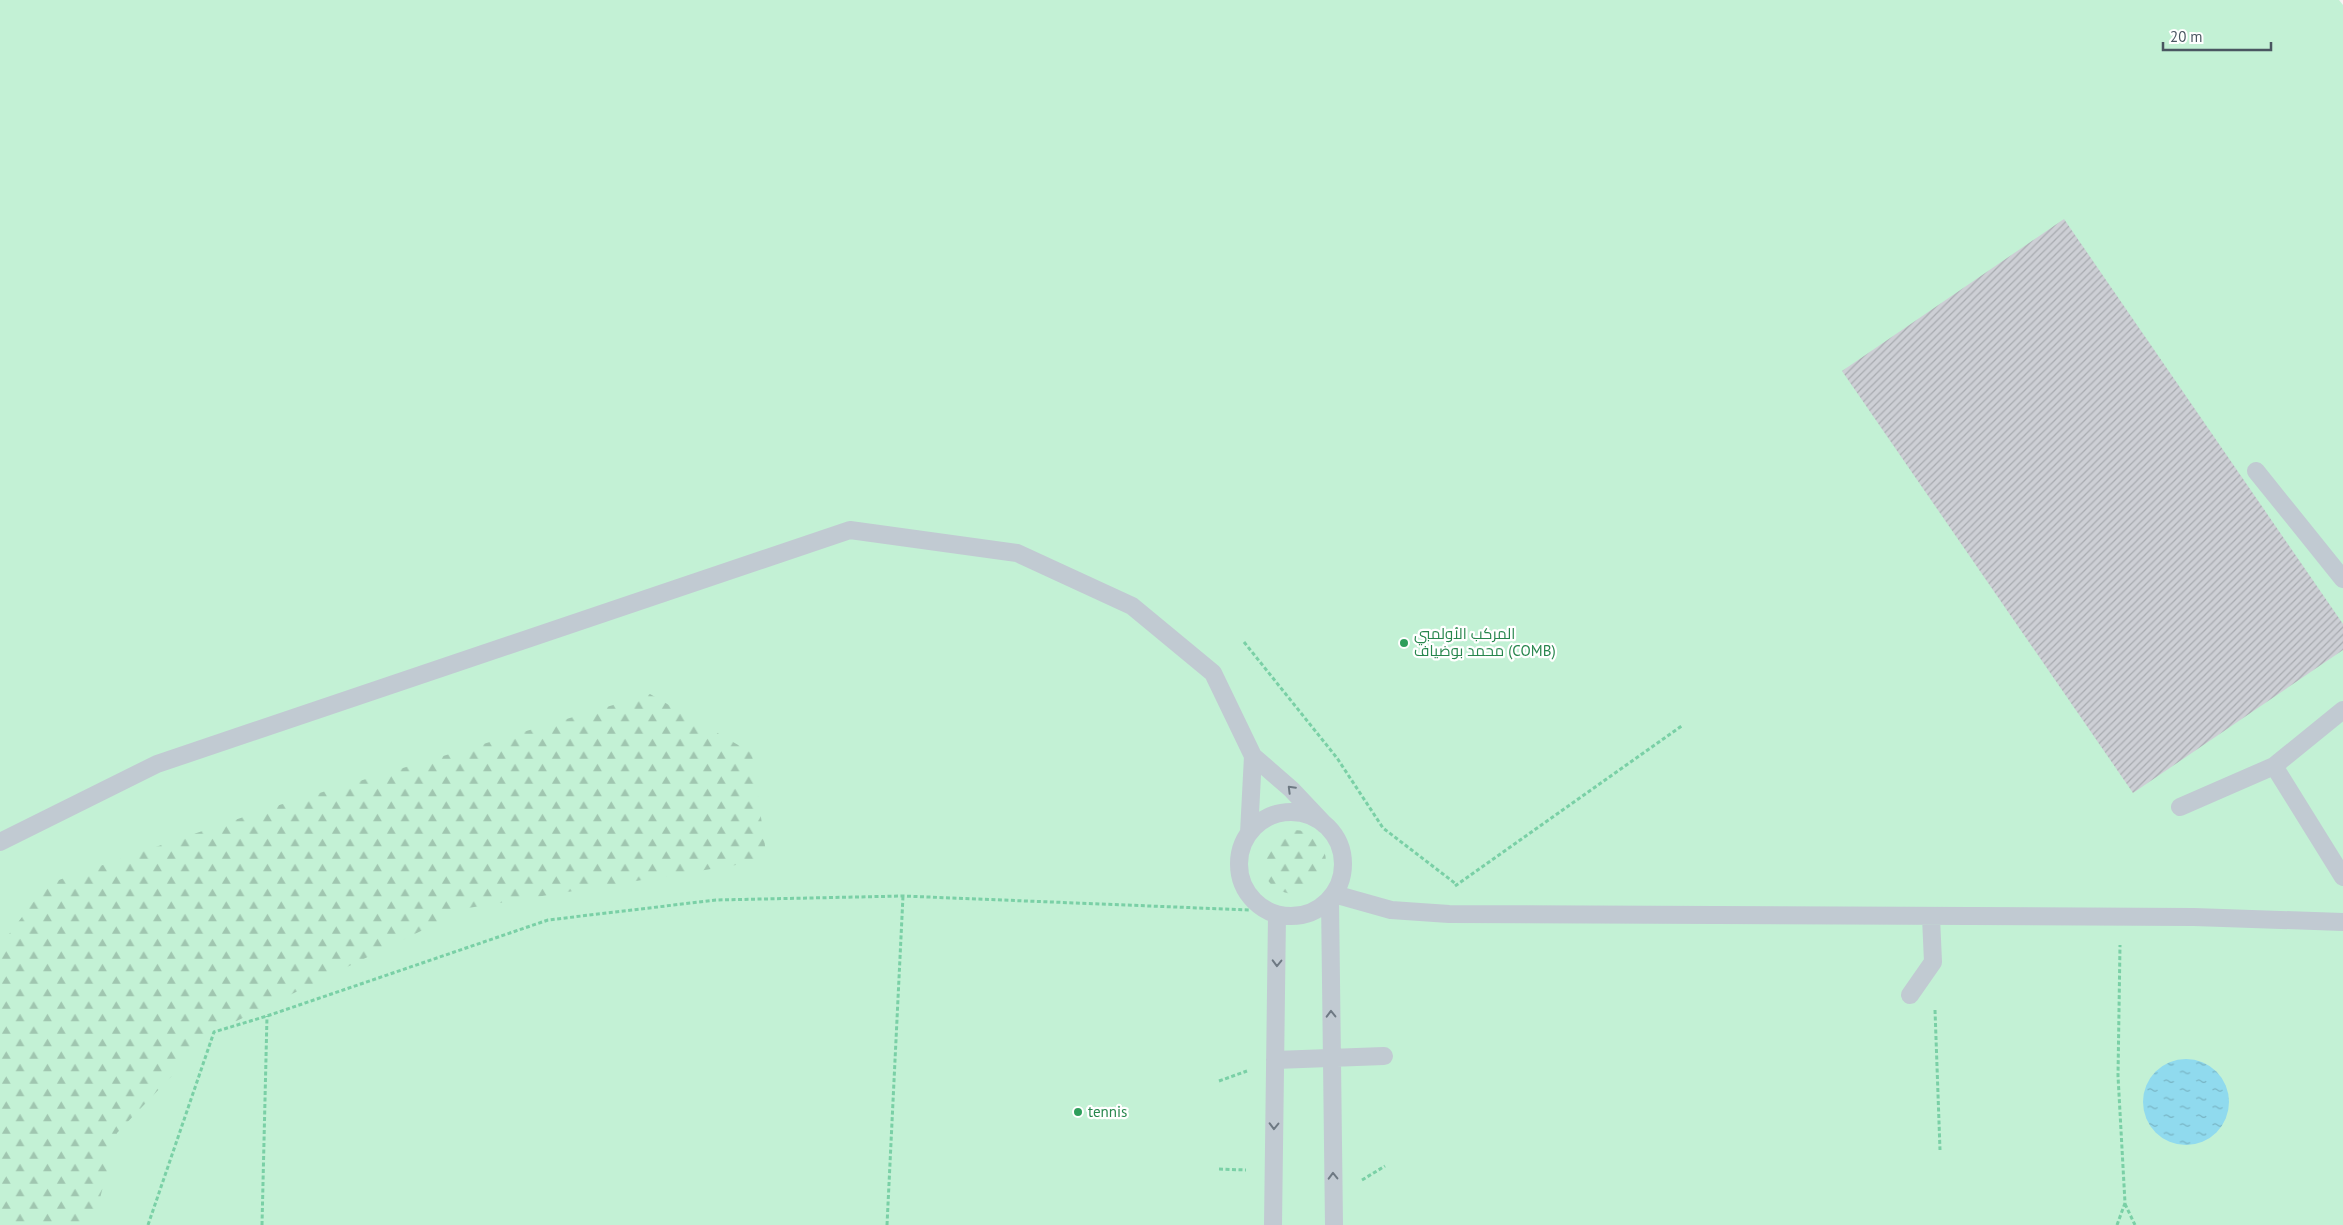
<svg xmlns="http://www.w3.org/2000/svg" width="2343" height="1225" font-family="'PT Sans',Cairo,sans-serif">
	<style>
		.grass { fill: #c3f1d5 }
		.forest { fill: url(#forest-firs) }
		.water { fill: url(#water-ripples) }
		.building { fill: url(#building-hatch) }
		.lines { fill: none; stroke-linecap: round; stroke-linejoin: round }
		.path { stroke: #7ad0a6; stroke-width: 3; stroke-dasharray: 4 2.5; stroke-linecap: butt }
		.lane { stroke: #c1cad2; stroke-width: 18 }
		.oneway { stroke: #6e7983 }
		.leisure-dot { fill: #2e9e5b; stroke: #fff; stroke-width: 2 }
		.labels { text-anchor: middle; stroke-width: 4.5; stroke-linejoin: round; paint-order: stroke }
		.leisure-label { font-size: 15px; fill: #27864d; stroke: #fff; text-anchor: start }
	</style>
	<defs>
		<pattern id="forest-firs" width="22" height="20" patternUnits="userSpaceOnUse" patternTransform="scale(1.25)"><rect width="22" height="20" fill="#c3f1d5"/><path d="M5 1l3.5 6h-7zM16 11l3.5 6h-7z" fill="#a0c6b0"/></pattern>
		<pattern id="water-ripples" width="26" height="14" patternUnits="userSpaceOnUse" patternTransform="scale(1.25)"><rect width="26" height="14" fill="#90daee"/><path d="M2 4q2-2 4 0t4 0M15 11q2-2 4 0t4 0" fill="none" stroke="#78b4c4"/></pattern>
		<pattern id="building-hatch" width="6" height="6" patternUnits="userSpaceOnUse" patternTransform="scale(1.25)"><rect width="6" height="6" fill="#cdcfd5"/><path d="M-1 1l2-2M0 6l6-6M5 7l2-2" fill="none" stroke="#a8abb0"/></pattern>
	</defs>
	<rect width="100%" height="100%" fill="#f5f3f3"/>
	<path class="grass" d="M0 0H2339L2343 5V1225H0Z"/>
	<path class="forest" d="M650 694 752 753 767 860 468 908 214 1032 117 1133 93 1225H0V946L47 884 276 806Z
		M1262 862a32 32 0 1 1 64 0a32 32 0 1 1-64 0Z"/>
	<path class="water" d="M2143 1102a43 43 0 1 1 86 0a43 43 0 1 1-86 0Z"/>
	<path class="building" d="M2064 219 2343 624V650L2133 793 1842 371Z"/>
	<g class="lines">
		<path class="path" d="M1244 642 1337 758 1383 828 1456 884
			M1455 886 1683 725
			M1935 1010 1940 1150
			M1219 1081 1247 1071
			M1219 1169 1246 1170
			M1362 1180 1385 1166
			M2125 1204 2135 1225
			M148 1225 214 1032 267 1016 548 920 716 900 903 896 1249 910
			M262 1225 267 1016
			M887 1225 903 896
			M2117 1225 2125 1203 2118 1076 2120 945"/>
		<path class="lane" d="M2256 471 2343 579
			M2274 766 2343 710
			M2180 807 2274 766 2343 877
			M1239 864a52 52 0 1 1 104 0a52 52 0 1 1-104 0Z
			M1249 833 1253 756
			M0 842 157 764 850 530 1017 553 1132 606 1213 673 1253 756 1291 789 1325 825
			M1334 894 1391 910 1449 914 2194 917 2343 922
			M1330 899 1334 1225
			M1910 995 1933 962 1931 917
			M1275 1060 1384 1056
			M1273 1225 1277 915"/>
	</g>
	<defs><path id="oneway-chevron" d="M-2-3.5L2.5 0L-2 3.5" fill="none" stroke-width="1.6" stroke-linecap="round" stroke-linejoin="round" transform="scale(1.25)"/></defs>
	<g class="oneway">
		<use href="#oneway-chevron" transform="translate(1291 789) rotate(-135)"/>
		<use href="#oneway-chevron" transform="translate(1277 963) rotate(91)"/>
		<use href="#oneway-chevron" transform="translate(1331 1014) rotate(-91)"/>
		<use href="#oneway-chevron" transform="translate(1274 1126) rotate(91)"/>
		<use href="#oneway-chevron" transform="translate(1333 1176) rotate(-91)"/>
	</g>
	<g class="leisure-dot">
		<circle cx="1404" cy="643" r="5"/>
		<circle cx="1078" cy="1112" r="5"/>
	</g>
	<g class="labels">
		<g class="leisure-label">
			<text x="1414" y="639">المركب الأولمبي<tspan x="1414" dy="17">محمد بوضياف (COMB)</tspan></text>
			<text x="1088" y="1117">tennis</text>
		</g>
	</g>
	<path d="M2163 42v8h108v-8" fill="none" stroke="#4a5661" stroke-width="2.5"/>
	<text x="2170" y="42" font-size="15" fill="#4a5661" stroke="#ffffff" stroke-width="4" paint-order="stroke">20 m</text>
</svg>
